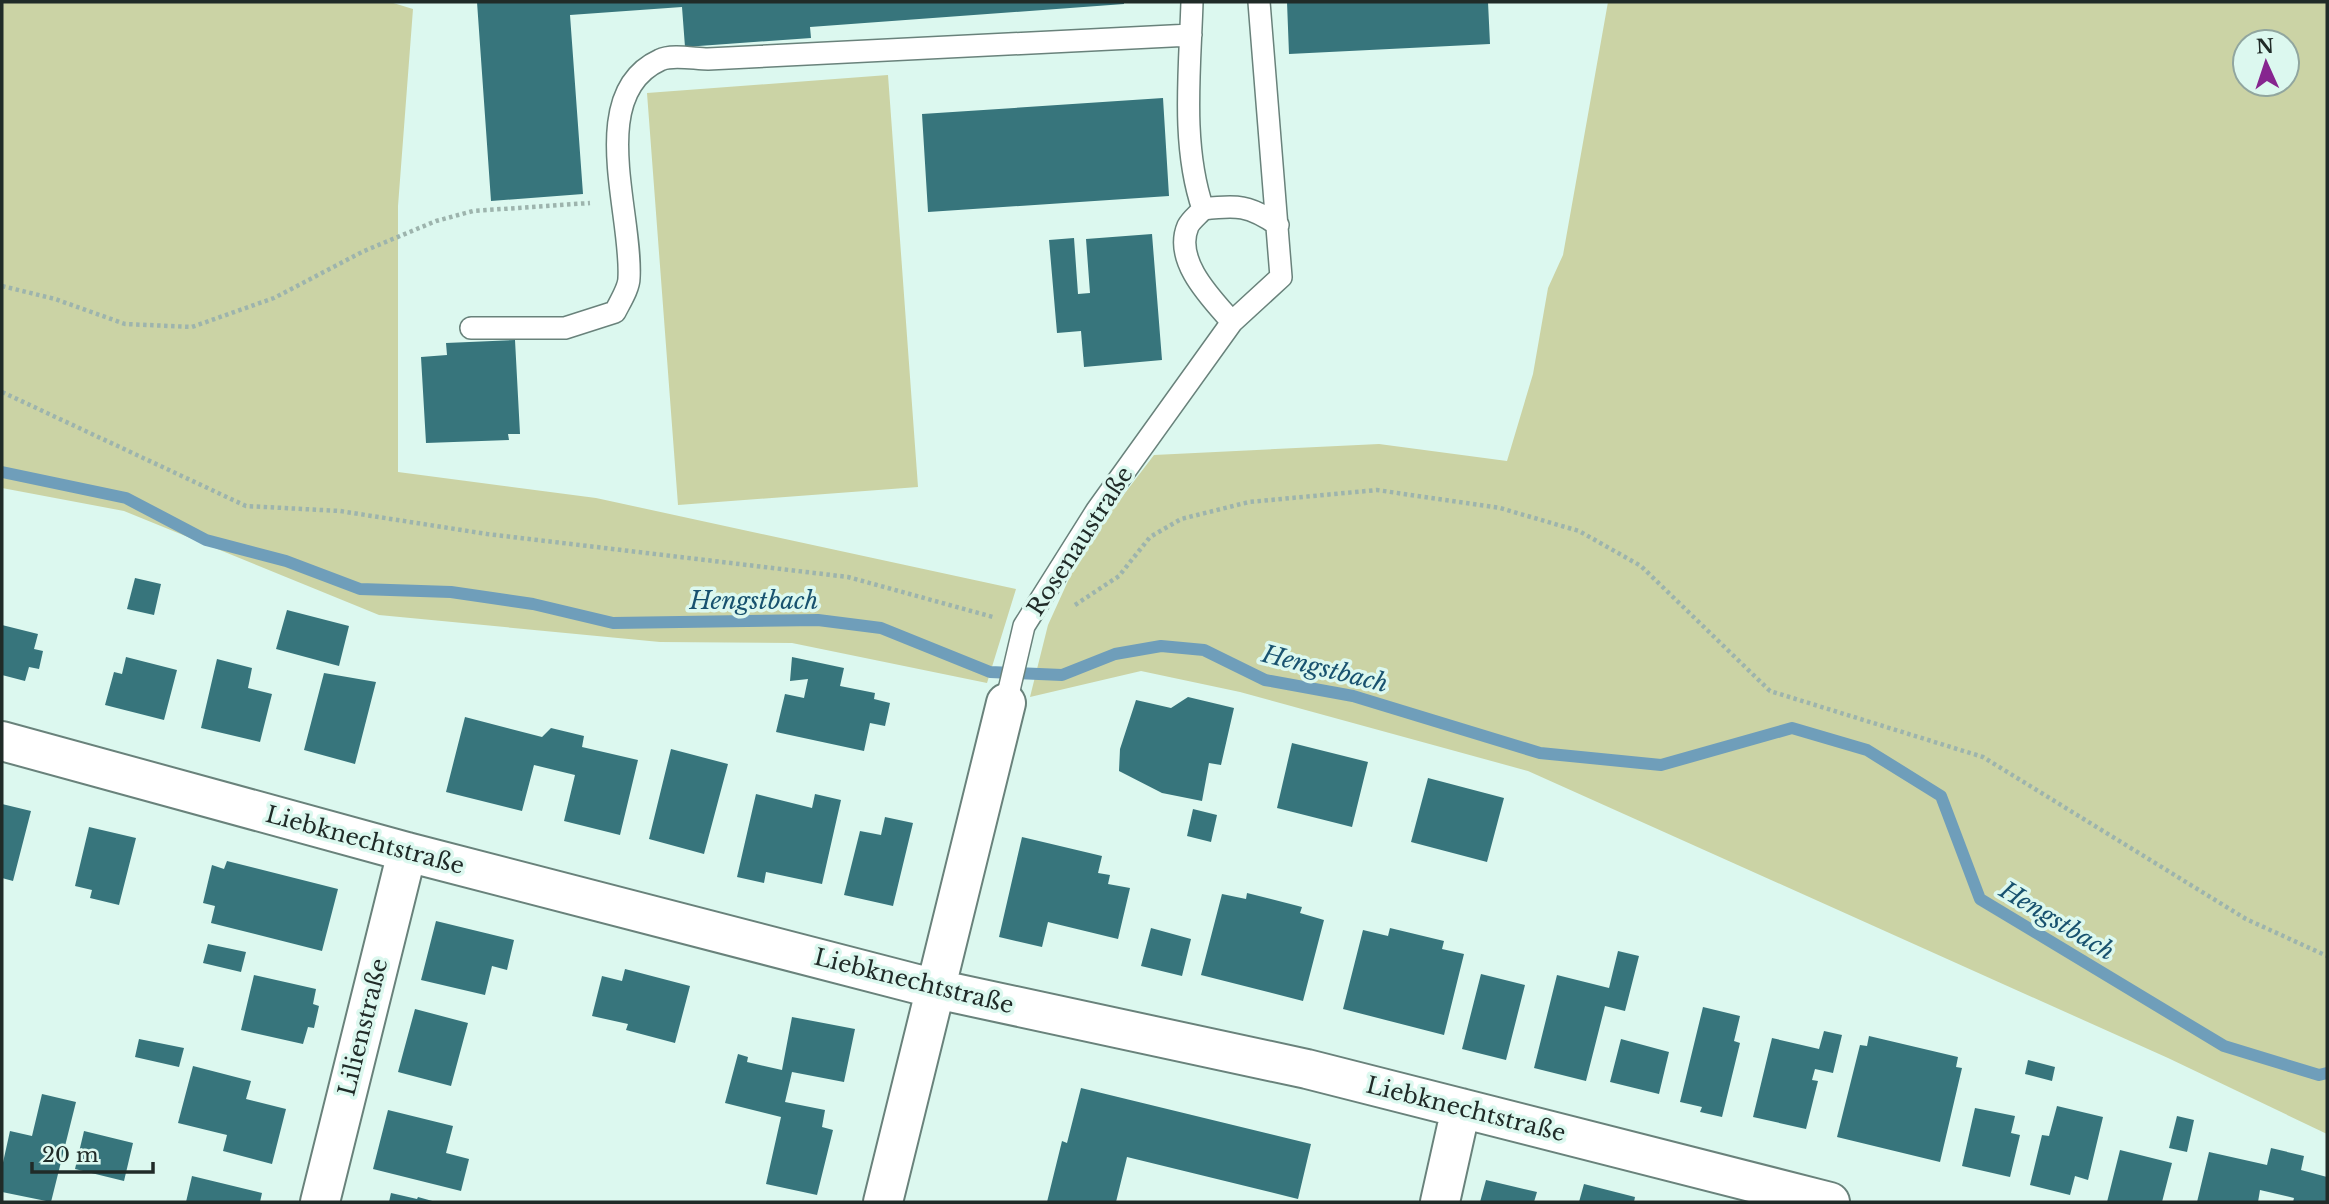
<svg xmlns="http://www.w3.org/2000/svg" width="2329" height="1204" font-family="'Libre Baskerville',serif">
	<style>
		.green { fill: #cbd3a5; fill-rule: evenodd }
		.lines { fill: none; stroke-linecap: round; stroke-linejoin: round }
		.stream { stroke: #6f9eba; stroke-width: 12 }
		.building { fill: #37757c }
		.service-casing { stroke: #69827b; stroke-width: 24 }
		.minor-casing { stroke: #69827b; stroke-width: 42 }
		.path { stroke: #9db4ad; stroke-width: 4.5; stroke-dasharray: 3.5 3.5; stroke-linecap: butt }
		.service { stroke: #fff; stroke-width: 21 }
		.minor { stroke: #fff; stroke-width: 38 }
		.labels { text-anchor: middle; stroke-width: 7; stroke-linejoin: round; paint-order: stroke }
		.street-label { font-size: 23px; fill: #202b28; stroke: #dcf8ef }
		.water-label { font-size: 24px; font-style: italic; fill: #18526f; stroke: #dcf8ef }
	</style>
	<rect width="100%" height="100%" fill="#dcf8ef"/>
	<path class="green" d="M2 2H390L413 9 398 206V472L596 498 1016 589 987 683 792 643 660 642 379 615 124 511 2 488Z
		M1608 2H2327V1134L2168 1058 1528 771 1240 692 1141 671 1030 697 1048 625 1083 548 1154 455 1379 444 1507 461 1533 374 1548 288 1563 255ZM2245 42H2287V84H2245Z
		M888 75 918 487 678 505 647 93Z"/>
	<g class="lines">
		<path class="stream" d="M2 472 126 498 206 540 286 561 360 589 451 592 533 604 613 623 818 620 881 628 990 672 1062 675 1115 654 1161 646 1204 650 1265 680 1353 696 1540 753 1661 765 1792 728 1867 750 1941 796 1980 899 2224 1046 2319 1075 2327 1073"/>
	</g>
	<path class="building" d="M477 2H1124V4L810 27 811 38 685 47 682 7 570 15 583 194 491 201Z
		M1287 2H1488L1490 44 1289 54Z
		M1163 98 1169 196 928 212 922 114Z
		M1152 234 1162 360 1084 367 1081 331 1057 333 1049 240 1074 238 1078 294 1090 293 1086 239Z
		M515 340 520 434H508L509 440 426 443 421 357 447 355 446 343Z
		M135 578 161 584 154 615 127 609Z
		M287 610 349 626 339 666 276 649Z
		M2 625 38 634 34 649 43 651 39 669 29 667 25 681 2 675Z
		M126 657 177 670 164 720 105 705 114 672 122 674Z
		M792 657 844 668 840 686 875 693 874 699 890 703 885 726 870 723 864 751 776 732 785 694 804 698 808 679 790 681Z
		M217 659 252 668 248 688 272 694 260 742 201 728Z
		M324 673 376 682 355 764 304 750Z
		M1188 697 1234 708 1221 765 1209 763 1202 801 1162 793 1119 771 1120 749 1136 700 1171 708Z
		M465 717 542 737 551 728 584 736 582 747 638 760 620 835 564 821 575 775 534 765 522 811 446 792Z
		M1292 743 1368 762 1352 827 1277 808Z
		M671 749 728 764 704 854 649 839Z
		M1428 778 1504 798 1487 862 1411 842Z
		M756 794 812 808 815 794 841 800 822 884 766 872 764 883 737 877Z
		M2 804 31 811 13 881 2 878Z
		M1193 809 1217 815 1211 842 1187 836Z
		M885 817 913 823 893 906 844 895 860 831 881 835Z
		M89 827 136 838 119 905 90 898 92 890 75 886Z
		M1022 837 1102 856 1098 873 1110 875 1108 884 1130 888 1118 939 1048 922 1042 947 999 937Z
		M227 861 338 889 322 951 211 923 215 906 203 903 212 865 224 869Z
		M1247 893 1302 907 1300 913 1324 920 1303 1001 1201 975 1222 894 1246 899Z
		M436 921 514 940 507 970 492 966 485 995 421 980Z
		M1151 928 1191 939 1182 976 1141 966Z
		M1390 928 1444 941 1442 949 1464 954 1444 1035 1343 1009 1363 930 1388 936Z
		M208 944 246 952 241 972 203 963Z
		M1618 951 1639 956 1625 1011 1605 1006 1586 1081 1534 1068 1557 975 1609 988Z
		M625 969 690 986 675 1043 626 1030 628 1024 592 1016 602 976 622 981Z
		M1481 974 1525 985 1506 1060 1462 1049Z
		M254 975 316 989 313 1004 319 1006 314 1028 308 1027 303 1044 241 1030Z
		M1703 1007 1740 1016 1734 1041 1740 1043 1722 1117 1700 1112 1702 1107 1680 1102Z
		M415 1009 468 1023 451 1086 398 1072Z
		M792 1017 855 1029 844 1082 792 1072 785 1102 825 1110 822 1127 833 1130 817 1195 766 1184 781 1117 725 1103 738 1054 748 1057 747 1062 782 1070Z
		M1824 1031 1842 1035 1833 1073 1815 1069 1812 1080 1818 1081 1806 1129 1753 1117 1772 1038 1819 1049Z
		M1869 1036 1958 1057 1956 1067 1962 1068 1940 1162 1837 1137 1860 1045 1867 1046Z
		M139 1039 184 1048 179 1067 135 1057Z
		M1621 1039 1669 1052 1659 1094 1610 1082Z
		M2028 1060 2055 1067 2052 1081 2025 1074Z
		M193 1066 251 1081 246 1099 286 1109 272 1164 223 1151 227 1135 178 1123Z
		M1081 1088 1311 1144 1298 1199 1127 1157 1116 1202H1047L1062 1141 1067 1143Z
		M42 1094 76 1102 51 1202 2 1192V1167L10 1131 32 1136Z
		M2057 1106 2103 1117 2088 1180 2075 1176 2070 1195 2030 1185 2042 1135 2049 1136Z
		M1975 1108 2015 1116 2011 1133 2020 1135 2010 1177 1962 1166Z
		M388 1110 453 1126 446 1153 469 1159 461 1191 373 1169Z
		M2177 1116 2194 1120 2187 1152 2169 1148Z
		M84 1131 133 1143 124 1181 75 1169Z
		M2271 1148 2304 1156 2301 1170 2327 1177V1202H2293L2294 1198 2260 1190 2258 1202H2197L2209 1152 2267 1165Z
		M2120 1150 2172 1163 2162 1202H2107Z
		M192 1176 262 1193 260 1202H186Z
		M1486 1180 1537 1192 1534 1202H1480Z
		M1584 1184 1635 1197 1634 1202H1579Z
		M391 1193 417 1199 418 1197 436 1202H389Z"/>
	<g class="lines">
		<defs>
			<path id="service" d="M1192 2C1190 69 1181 145 1203 209
				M1232 322C1212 299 1173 261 1188 226 1191 220 1199 214 1203 209 1237 205 1249 205 1278 225
				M471 328H565L615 312C620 302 629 288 629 278 633 215 585 94 660 60 672 54 695 59 708 59L1191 35
				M1006 703 1024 626 1097 510 1232 322 1281 277 1259 2"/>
			<path id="minor" d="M2 741 407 852 936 989 1307 1069 1830 1202
				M320 1202 407 852
				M883 1202 1006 703
				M1440 1202 1461 1108"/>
		</defs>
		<use href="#service" class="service-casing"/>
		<use href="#minor" class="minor-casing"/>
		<path class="path" d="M2 286 55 299 125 324 192 327 274 298 364 251 436 221 473 211 590 203
			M2 392 246 506 340 511 487 534 848 577 993 617
			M1075 605 1119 576 1150 537 1181 519 1249 502 1377 490 1500 508 1579 531 1641 566 1770 691 1983 757 2246 919 2327 956"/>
		<use href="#service" class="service"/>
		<use href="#minor" class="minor"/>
	</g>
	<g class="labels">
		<g class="street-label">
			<text transform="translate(1080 541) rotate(-57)" y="8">Rosenaustraße</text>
			<text transform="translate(365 840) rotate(15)" y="8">Liebknechtstraße</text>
			<text transform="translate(914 981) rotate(14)" y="8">Liebknechtstraße</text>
			<text transform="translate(363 1027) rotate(-76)" y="8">Lilienstraße</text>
			<text transform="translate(1466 1109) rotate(14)" y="8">Liebknechtstraße</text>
		</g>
		<g class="water-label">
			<text x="754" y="609">Hengstbach</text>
			<text transform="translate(1325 669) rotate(14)" y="8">Hengstbach</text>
			<text transform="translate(2057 921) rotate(31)" y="8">Hengstbach</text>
		</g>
	</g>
	<rect width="2329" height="1204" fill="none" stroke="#202b28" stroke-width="7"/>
	<g transform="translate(2266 63) rotate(357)"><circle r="33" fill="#dcf8ef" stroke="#91a69f" stroke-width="2"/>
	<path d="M0-5L12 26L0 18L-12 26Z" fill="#86258f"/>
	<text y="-10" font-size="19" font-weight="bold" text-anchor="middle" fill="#202b28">N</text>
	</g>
	<path d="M32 1162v10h121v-10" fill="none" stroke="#202b28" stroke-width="3.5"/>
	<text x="42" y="1162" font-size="21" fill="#202b28" stroke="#dcf8ef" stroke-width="5" paint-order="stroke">20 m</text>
</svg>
